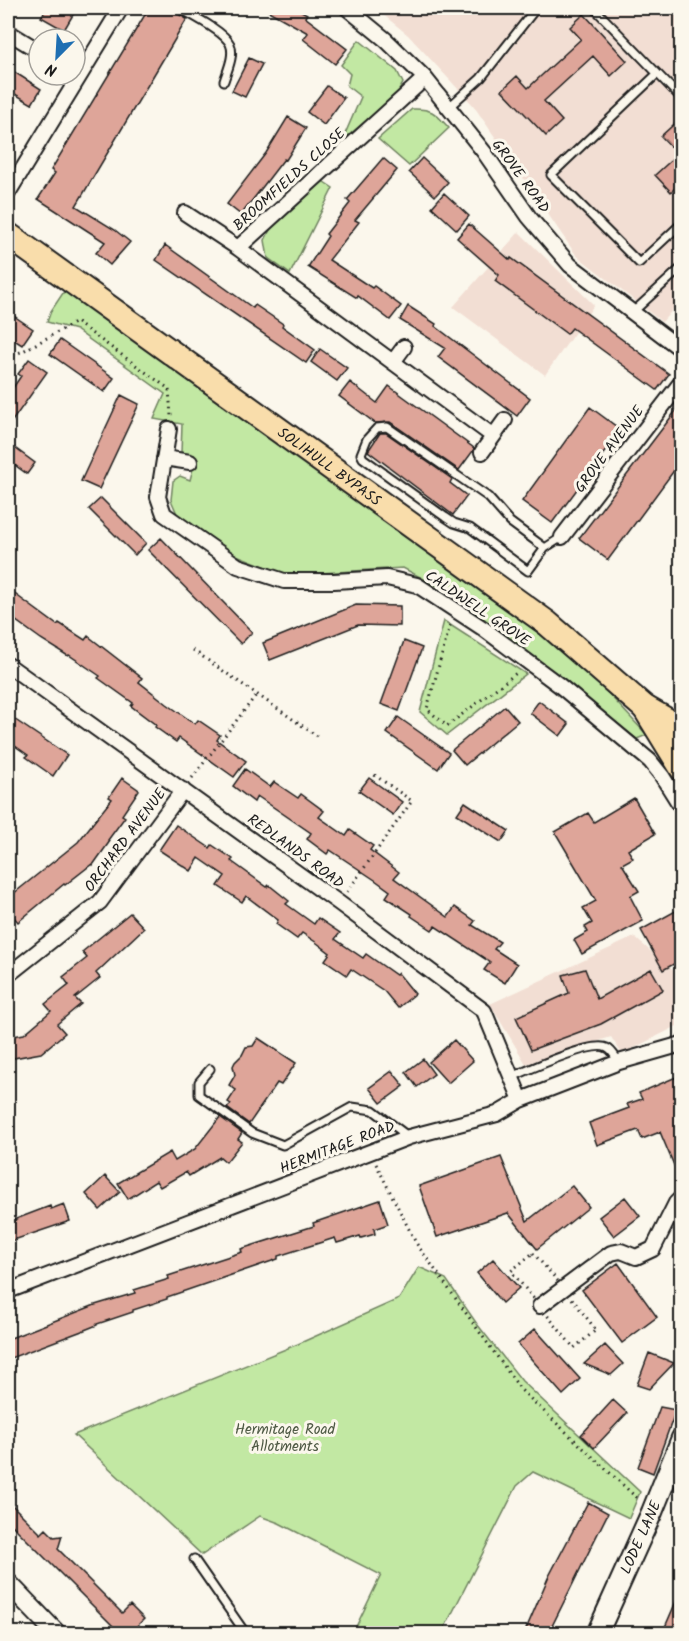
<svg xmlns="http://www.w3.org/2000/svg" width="689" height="1641" font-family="Kalam,sans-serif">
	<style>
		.built { fill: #f2ded3 }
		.green { fill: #c2e8a3; stroke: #6f8260; stroke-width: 1.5 }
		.building { fill: #dea599; stroke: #1c1c1c; stroke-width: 1.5 }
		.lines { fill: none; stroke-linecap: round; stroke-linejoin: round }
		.service-casing { stroke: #1c1c1c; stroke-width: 11 }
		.minor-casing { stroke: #1c1c1c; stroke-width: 18 }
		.tertiary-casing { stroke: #1c1c1c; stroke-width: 22 }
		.secondary-casing { stroke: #1c1c1c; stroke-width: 24 }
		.trunk-casing { stroke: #1c1c1c; stroke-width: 28 }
		.path { stroke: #1c1c1c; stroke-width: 3; stroke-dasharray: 1.5 4.5; stroke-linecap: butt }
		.service { stroke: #fbf7ec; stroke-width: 7 }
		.minor { stroke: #fbf7ec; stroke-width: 14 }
		.tertiary { stroke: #fbf7ec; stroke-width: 18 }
		.secondary { stroke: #fbf7ec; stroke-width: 20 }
		.trunk { stroke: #f9ddab; stroke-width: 24 }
		.labels { text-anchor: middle; stroke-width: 6; stroke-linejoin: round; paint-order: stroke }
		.street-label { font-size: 15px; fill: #1c1c1c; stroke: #fbf7ec }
		.park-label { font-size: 15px; fill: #4e5944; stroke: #fbf7ec }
	</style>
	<rect width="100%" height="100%" fill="#fbf7ec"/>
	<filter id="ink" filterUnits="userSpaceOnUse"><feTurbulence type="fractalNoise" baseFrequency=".0167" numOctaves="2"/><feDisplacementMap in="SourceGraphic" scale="12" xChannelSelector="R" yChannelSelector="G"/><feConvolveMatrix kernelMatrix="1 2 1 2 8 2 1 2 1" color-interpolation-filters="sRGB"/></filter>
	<g filter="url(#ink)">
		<path class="built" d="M375 8H681V300L662 322 576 255 473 105 408 35Z
			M519 232 594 305 545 375 453 307Z
			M634 937 681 977V1024L622 1054 611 1037 526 1064 490 1004Z"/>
		<path class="green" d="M359 40 397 71 403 83 397 94 342 141 361 97 347 86 350 74 341 65Z
			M412 109C433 108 436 114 449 128L409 166 378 139Z
			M321 180 333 188 290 274 268 258 265 240 273 224 295 206Z
			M65 290 579 662 647 735 637 739 452 594 403 568 287 575 224 550 178 516 171 500 173 481 180 476 190 480 196 457 181 453 182 424 154 419 165 394 76 330 47 322 51 311Z
			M444 621 526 674 447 735 420 712Z
			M419 1267 446 1279 477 1324 522 1381 640 1492 629 1518 533 1472 517 1486 442 1633H353L381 1575 279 1523 260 1516 202 1555 74 1435 298 1344 399 1299Z"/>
		<path class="building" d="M47 8H77L64 30 41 17Z
			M149 8H173L176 13 187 19 76 206 115 230 130 242 110 265 96 253 105 242 38 199 55 173 51 170Z
			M263 8H296L307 14 305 17 347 49 335 64 303 39 308 33Z
			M584 14 627 61 611 76 593 56 544 101 562 121 546 136 502 90 517 76 528 88 581 39 570 27Z
			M249 58 262 64 245 97 232 91Z
			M8 68 41 89 32 104 8 90Z
			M327 86 344 98 324 125 307 112Z
			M288 117 306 128 286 160 284 159 241 215 227 204 266 153Z
			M681 118V182L671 192 655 175 678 154 661 136Z
			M383 158 397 170 355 220 359 222 329 260 372 288 374 286 401 306 390 320 358 296 357 298 308 267 328 236 326 234 350 203 347 200Z
			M422 158 448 182 435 196 409 172Z
			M444 193 469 216 457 230 432 207Z
			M469 224 510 260 511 258 669 374 657 390 572 328 567 334 495 281 499 275 457 238Z
			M165 245 253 308 255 305 283 324 282 326 315 350 306 363 156 260Z
			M408 306 436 324 435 326 530 398 517 416 438 357 445 348 400 320Z
			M8 312 33 329 22 345 8 336Z
			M60 340 114 378 104 392 50 354Z
			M320 349 347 368 337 381 311 362Z
			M29 359 47 372 8 427V395L21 376 18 374Z
			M350 382 377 403 389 386 474 448 473 451 459 470 390 422 375 423 339 396Z
			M121 395 139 404 99 489 81 481Z
			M681 404V461L608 560 579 538Z
			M590 407 621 430 552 523 522 501Z
			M380 433H386L452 479 450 483 467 496 453 515 368 451Z
			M8 443 35 463 27 474 8 460Z
			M101 498 146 543 135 555 89 509Z
			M161 538 252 632 241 644 148 550Z
			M8 589 57 625 59 623 85 640 88 636 142 678 139 682 167 704 195 724 198 720 220 735 217 740 246 761 234 777 179 738 176 742 155 727 156 725 131 706 133 703 98 678 100 676 69 655 68 656 41 639 8 615Z
			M356 605 400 606V626L358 625 270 660 263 643Z
			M404 641 422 648 399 711 381 704Z
			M539 701 569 724 560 736 530 713Z
			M505 706 518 721 465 765 452 750Z
			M8 715 67 755 53 776 26 757 28 755 8 741Z
			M398 717 449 753 438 769 387 733Z
			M245 769 270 787 274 782 298 798 301 794 324 811 319 817 346 836 350 830 373 846 370 850 399 872 394 878 448 917 455 907 475 921 472 925 500 942 494 949 517 964 505 983 484 970 490 962 435 926 432 930 411 916 412 914 386 897 390 891 375 880 330 850 327 854 307 839 311 833 257 796 254 802 233 786Z
			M122 778 139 790 122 815 125 817 108 840 110 841 93 865 92 864 65 885 64 884 18 922 13 916 8 920V898L78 842 112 799 109 797Z
			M369 778 402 802 393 815 359 791Z
			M634 798 655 834 628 850 633 858 622 864 639 891 630 896 643 921 582 954 574 940 588 932 585 927 592 923 583 908 596 901 555 832 588 813 594 822Z
			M465 802 509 831 501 842 457 814Z
			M176 825 210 848 212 845 233 859 231 861 267 887 269 885 289 901 286 904 314 924 318 918 340 933 335 939 363 958 366 954 396 975 398 973 415 994 398 1008 384 991 351 969 347 975 325 960 330 953 317 943 302 933 297 939 276 924 278 920 246 896 242 902 218 886 225 876 199 858 191 871 159 850Z
			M681 908V960L663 970 641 930Z
			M130 913 144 928 96 973 100 978 75 998 81 1004 57 1024 65 1033 41 1053 8 1059V1037L24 1034 51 1011 45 1004 69 985 63 977 87 958 82 952Z
			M585 969 597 999 651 969 663 990 601 1024 531 1050 516 1017 569 993 563 975Z
			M258 1038 296 1063 281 1085 277 1083 249 1124 227 1108 231 1104 228 1102 236 1090 229 1085 235 1075 233 1066 235 1062 242 1055 246 1047 253 1046Z
			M454 1040 473 1061 448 1083 429 1062Z
			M423 1059 434 1074 417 1087 406 1072Z
			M392 1071 404 1086 381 1103 369 1088Z
			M676 1077 678 1083 681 1082V1182L660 1132 642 1139 638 1130 597 1145 589 1123 629 1108 627 1104 642 1099 639 1093Z
			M220 1117 242 1133 238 1139 242 1142 226 1162 220 1157 189 1176 186 1172 160 1187 156 1181 128 1199 118 1183 170 1152 175 1161 195 1149Z
			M501 1157 527 1221 572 1186 589 1207 537 1249 508 1213 437 1237 419 1186Z
			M105 1176 120 1192 100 1210 86 1194Z
			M625 1197 640 1216 614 1236 599 1217Z
			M380 1200 388 1224 374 1229 375 1234 361 1238 360 1236 337 1243 335 1238 278 1256V1259L167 1297V1299L133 1310V1312L97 1324V1325L82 1331 8 1359V1339L95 1305 135 1293 134 1290 169 1279 168 1276 242 1252 241 1249 314 1226 313 1223Z
			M64 1204 70 1221 8 1242V1222L50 1206 51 1209Z
			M493 1259 519 1288 502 1303 477 1273Z
			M618 1263 657 1317 622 1343 582 1290Z
			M535 1329 580 1379 563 1395 518 1344Z
			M605 1345 623 1364 611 1375 584 1364Z
			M649 1353 674 1363 649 1389 637 1385Z
			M613 1400 627 1413 594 1448 581 1435Z
			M660 1407 676 1410 653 1473 638 1467Z
			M8 1501 41 1534 46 1529 54 1537 62 1536 58 1549 122 1613 130 1605 144 1619 138 1625 148 1634H105L113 1626 8 1521Z
			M588 1502 608 1513 548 1634H524L548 1578Z
			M681 1590V1634H662Z"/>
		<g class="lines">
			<defs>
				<path id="service" d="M179 8C191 15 224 31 230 44 235 55 227 71 224 81
					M594 8 682 99
					M657 74 551 175 639 263 682 223
					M449 107 481 78 533 12 528 8
					M633 312 682 267
					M8 481 9 483
					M545 548 510 522 488 497 387 427 377 428 367 439 361 454 363 458 445 517 454 523 470 528 528 571 545 548 562 537
					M210 1069 199 1082V1095L252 1133 283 1145 352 1107 373 1110 409 1137
					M512 1077C528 1070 593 1040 607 1048 612 1050 616 1058 619 1062
					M194 1559 246 1634"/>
				<path id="minor" d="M347 8 386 40 425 78 484 152 529 217 570 265 682 350
					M8 32 39 51
					M425 78 238 248 493 436
					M8 193 121 8
					M185 213 238 248
					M393 362 404 347
					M169 429 158 497 164 514 238 566 284 581H334L387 578 417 585 484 629 559 685 650 761 662 776 682 808
					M482 452 505 420
					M164 458 190 462
					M562 537 682 381
					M8 665 339 903 484 1011 521 1100
					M8 975 100 902 183 790
					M8 1291 409 1137 497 1114 521 1100 619 1062 682 1044
					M540 1306 611 1253 621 1251 636 1257 653 1249 676 1203 682 1197"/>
				<path id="tertiary" d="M8 1583 57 1634"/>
				<g id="secondary">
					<path id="s1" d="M597 1634 652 1512 682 1438"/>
				</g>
				<g id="trunk">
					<path id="s2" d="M8 235 547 623 645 708 673 724 682 734"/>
					<path d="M645 708 682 768"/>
				</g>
			</defs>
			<use href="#service" class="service-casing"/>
			<use href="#minor" class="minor-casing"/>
			<use href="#tertiary" class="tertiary-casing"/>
			<use href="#secondary" class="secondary-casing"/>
			<use href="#trunk" class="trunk-casing"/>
			<path class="path" d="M8 357 23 351 76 322 169 389 171 416
				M450 625 427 709 447 726 519 671
				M193 650 317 736
				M192 778 257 694
				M347 892 412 801 373 774
				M376 1164 416 1243 521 1390 639 1500
				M533 1253 564 1288 596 1330 574 1348 511 1271Z
				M673 1424 682 1391
				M576 1634 579 1626"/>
			<use href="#service" class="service"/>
			<use href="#minor" class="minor"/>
			<use href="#tertiary" class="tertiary"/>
			<use href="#secondary" class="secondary"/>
			<use href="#trunk" class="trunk"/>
		</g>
	</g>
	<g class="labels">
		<g class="street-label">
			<text transform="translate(521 176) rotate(54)" y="5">GROVE ROAD</text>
			<text transform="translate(289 179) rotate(-42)" y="5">BROOMFIELDS CLOSE</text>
			<text transform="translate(609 449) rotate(-53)" y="5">GROVE AVENUE</text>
			<text dy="5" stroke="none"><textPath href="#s2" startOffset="396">SOLIHULL BYPASS</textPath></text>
			<text transform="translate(478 608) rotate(34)" y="5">CALDWELL GROVE</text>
			<text transform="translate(125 840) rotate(-53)" y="5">ORCHARD AVENUE</text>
			<text transform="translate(296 851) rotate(36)" y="5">REDLANDS ROAD</text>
			<text transform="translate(337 1147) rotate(-21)" y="5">HERMITAGE ROAD</text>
			<text dy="5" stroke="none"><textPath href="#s1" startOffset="106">LODE LANE</textPath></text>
		</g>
		<g class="park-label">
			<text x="285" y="1434">Hermitage Road<tspan x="285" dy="17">Allotments</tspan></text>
		</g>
	</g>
	<rect width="689" height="1641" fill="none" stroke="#fbf7ec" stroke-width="30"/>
	<rect x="15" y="15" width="659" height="1611" fill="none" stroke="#1c1c1c" stroke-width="2" filter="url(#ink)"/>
	<g transform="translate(57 57) rotate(204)"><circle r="28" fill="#fbf7ec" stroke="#a29f99" stroke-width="1.5"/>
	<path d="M0-4.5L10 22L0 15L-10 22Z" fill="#1f6fb2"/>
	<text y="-9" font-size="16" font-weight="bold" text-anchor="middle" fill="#1c1c1c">N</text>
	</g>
</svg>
